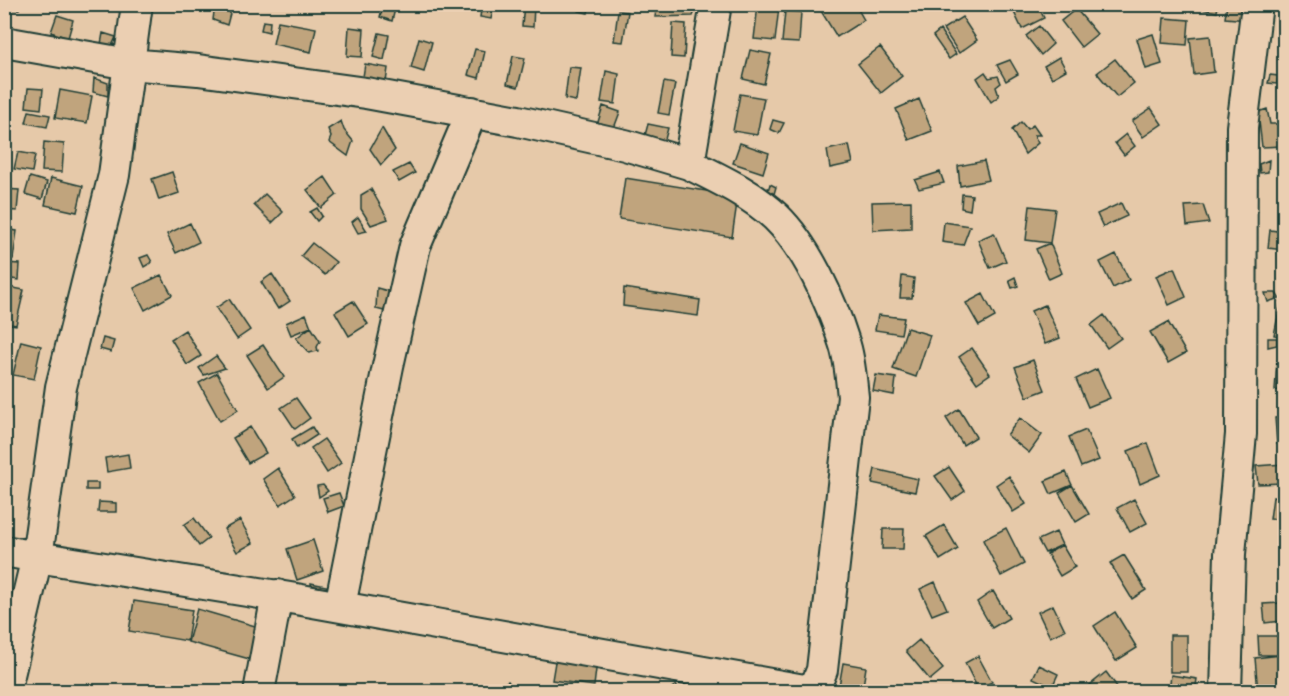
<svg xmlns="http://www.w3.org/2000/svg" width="1289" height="696" font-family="'Comic Neue',sans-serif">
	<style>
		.building { fill: #c0a47d; stroke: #1f3d34; stroke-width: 1.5 }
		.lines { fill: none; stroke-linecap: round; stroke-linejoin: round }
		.minor-casing { stroke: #1f3d34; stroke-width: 34 }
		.minor { stroke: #ebcfb2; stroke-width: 30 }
	</style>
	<rect width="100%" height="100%" fill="#e6c9a9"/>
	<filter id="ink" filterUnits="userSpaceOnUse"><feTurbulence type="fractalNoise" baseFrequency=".0167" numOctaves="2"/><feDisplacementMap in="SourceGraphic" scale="12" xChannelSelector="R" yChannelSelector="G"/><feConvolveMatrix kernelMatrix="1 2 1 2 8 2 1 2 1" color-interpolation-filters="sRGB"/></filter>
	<g filter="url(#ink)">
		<path class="building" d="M7 4H20L19 9H7Z
			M91 4H108V9L91 10Z
			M215 4 232 6 227 25 213 20Z
			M482 4H494L491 19 480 17Z
			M524 4H534L533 27 522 26Z
			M580 4 590 5 588 13 579 11Z
			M657 4H670L696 9 693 16 655 17Z
			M831 4H855L864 20 837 37 821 11Z
			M1025 4H1037L1044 18 1022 29 1013 10Z
			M1193 4H1218L1217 12 1192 7Z
			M1227 4H1250L1248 20 1225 18Z
			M758 5 779 7 775 41 754 39Z
			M383 6 395 9 392 21 380 17Z
			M1076 9 1097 34 1081 47 1061 21Z
			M618 11 628 12 623 42 614 41Z
			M785 11 801 12 799 43 782 42Z
			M57 15 73 20 68 38 51 32Z
			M962 17 977 40 959 53 943 29Z
			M1164 18 1189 20 1187 45 1162 43Z
			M263 21 270 22 269 32 261 30Z
			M278 21 316 28 311 52 273 44Z
			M673 23 686 24 684 58 671 57Z
			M1039 26 1053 44 1041 55 1026 36Z
			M349 27 364 29 362 57 347 56Z
			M940 30 956 54 949 59 933 36Z
			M103 33 116 37 111 48 101 44Z
			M379 33 389 35 384 60 373 57Z
			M1153 34 1162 64 1146 69 1137 39Z
			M1210 36 1214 72 1194 75 1190 38Z
			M419 38 432 42 424 72 411 68Z
			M880 47 902 76 881 93 858 64Z
			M475 49 485 51 479 78 468 75Z
			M750 50 771 54 764 84 743 79Z
			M513 56 525 58 518 87 507 84Z
			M1059 57 1066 70 1052 78 1044 66Z
			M1115 59 1134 83 1117 97 1097 73Z
			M1010 60 1018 74 1006 81 997 65Z
			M365 64 388 68 386 82 363 77Z
			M569 67 581 68 576 101 565 99Z
			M606 71 619 74 615 104 601 102Z
			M985 72 989 78 998 76 1001 83 996 87 999 96 991 102 977 78Z
			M1270 75 1278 76 1277 84 1268 83Z
			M94 78 108 83V96L93 92Z
			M664 82 675 84 669 115 658 113Z
			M28 88 43 89 41 109 26 107Z
			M60 90 92 96 87 123 55 118Z
			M740 94 764 98 757 135 733 131Z
			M919 99 932 131 909 140 896 109Z
			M603 106 620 112 614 128 598 122Z
			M1151 108 1162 124 1143 137 1132 121Z
			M1267 109 1270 124H1279L1282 146 1262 147 1258 112Z
			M29 111 50 115 47 127 26 123Z
			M773 120 784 123 779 133 770 129Z
			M341 121 344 130 353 141 348 156 329 142 331 137 328 129Z
			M1021 122 1027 129 1033 125 1040 135H1034L1038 143 1025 154 1012 130Z
			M648 124 668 128 664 143 644 139Z
			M382 128 395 150 381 165 370 149Z
			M1126 134 1135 146 1124 155 1115 143Z
			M44 142 64 144 62 172 42 171Z
			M740 143 769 153 763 173 733 163Z
			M849 145 853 163 830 168 827 150Z
			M18 152 35 155 32 172 14 169Z
			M1269 160 1268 172 1260 173 1259 164Z
			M984 161 989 180 960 186 958 166Z
			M409 164 415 173 399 182 393 172Z
			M172 172 179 193 159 200 152 179Z
			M940 172 944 183 919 189 915 180Z
			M30 177 47 182 42 199 25 194Z
			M325 177 337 195 321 208 307 190Z
			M51 178 83 186 77 212 45 205Z
			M625 178 738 196 732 237 619 219Z
			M770 184 776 187 774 194H767Z
			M4 189 19 190 17 211 4 210Z
			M371 189 388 219 371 225 361 209V195Z
			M265 194 283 212 272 223 254 205Z
			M962 194 972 195 970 210 961 208Z
			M911 201V228L873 230 872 202Z
			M1121 203 1127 216 1103 227 1097 214Z
			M1203 205 1209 223 1187 226 1185 206Z
			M1030 206 1055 209 1050 243 1026 240Z
			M317 208 322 216 317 221 310 212Z
			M358 217 367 231 358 233 352 222Z
			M944 222 970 226 963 245 942 242Z
			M190 223 199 242 176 253 167 234Z
			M4 229 17 231 13 259 4 258Z
			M1270 230 1284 232V250L1268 248Z
			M994 233 1006 261 990 268 978 240Z
			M312 243 336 262 325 275 301 256Z
			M1050 243 1062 273 1049 279 1036 249Z
			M1116 254 1129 280 1113 288 1100 262Z
			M148 255 152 262 144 267 140 258Z
			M4 263 20 264 19 280 4 278Z
			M1174 268 1186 297 1169 305 1156 276Z
			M272 274 290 301 278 309 261 282Z
			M161 275 172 295 145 310 134 288Z
			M902 276 914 278 912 298H900Z
			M1015 277 1018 286 1012 288 1009 280Z
			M4 286 24 290 16 325 4 323Z
			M377 288 392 292 388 312 376 309Z
			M624 288 700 300 698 316 623 306Z
			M1265 293H1276L1279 298 1268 302Z
			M983 294 995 317 979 326 966 303Z
			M229 299 250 330 237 339 216 308Z
			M353 301 368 324 349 336 335 312Z
			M1281 302 1284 303V337L1274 335Z
			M1045 305 1060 338 1045 344 1031 311Z
			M306 314 311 327 291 335 286 323Z
			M878 315 904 318 901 334 875 330Z
			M1104 315 1121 338 1107 348 1091 325Z
			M1168 322 1186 353 1168 363 1150 332Z
			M311 327 320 341 317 347 318 351 309 353 296 338Z
			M907 328 930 335 916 377 893 369Z
			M185 330 201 356 187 365 171 339Z
			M103 338 114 341 111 352 100 349Z
			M1268 338H1277V345L1268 347Z
			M21 341 41 346 34 379 13 375Z
			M263 345 284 377 268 388 247 355Z
			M972 348 990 374 977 383 959 357Z
			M216 356 225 368 204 375 199 368Z
			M4 360 9 361 6 380 4 379Z
			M1033 360 1045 390 1027 397 1015 367Z
			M1277 361H1284V391L1275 390Z
			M1097 369 1110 398 1088 407 1076 379Z
			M217 373 238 410 220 421 199 383Z
			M876 375 896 378 894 395 873 391Z
			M296 398 310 418 295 429 281 408Z
			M959 409 976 437 963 445 946 418Z
			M1284 417V443L1277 444 1275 418Z
			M1020 418 1042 435 1029 453 1007 435Z
			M250 427 266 453 248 463 233 438Z
			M312 427 317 435 297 448 292 439Z
			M1086 430 1099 460 1081 467 1069 437Z
			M324 439 341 463 327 473 311 448Z
			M1148 443 1160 475 1140 484 1128 451Z
			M128 454 130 468 107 472 105 458Z
			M1284 464V483L1258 484 1256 466Z
			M949 467 965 491 952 500 935 476Z
			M278 468 295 495 280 505 263 479Z
			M875 469 918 479 915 492 872 483Z
			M1066 472 1072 485 1051 494 1045 481Z
			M1009 476 1026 504 1013 512 996 485Z
			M86 483H98V490H86Z
			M323 485 328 491 319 497 317 486Z
			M1072 485 1089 514 1076 522 1059 493Z
			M339 493 344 506 328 512 323 498Z
			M1273 497 1284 499V520L1270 519Z
			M1134 499 1147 523 1130 532 1117 508Z
			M99 502 116 503V512H98Z
			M194 518 209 538 199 546 184 525Z
			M240 520 253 543 237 552 224 529Z
			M944 525 958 549 940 560 926 536Z
			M1006 528 1024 564 1001 576 983 540Z
			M883 529H904L903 549H882Z
			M1056 532 1062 545 1045 553 1038 540Z
			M313 540 323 571 297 580 287 549Z
			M1062 545 1075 567 1060 576 1047 554Z
			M1124 555 1146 590 1132 599 1110 563Z
			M935 582 947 609 932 615 920 589Z
			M311 583 331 587 329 597 312 596Z
			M993 591 1009 618 992 628 977 602Z
			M134 601 192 610 187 641 129 631Z
			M1280 603 1282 621 1265 623 1263 604Z
			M1053 605 1065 630 1050 637 1038 612Z
			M197 609 262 628 253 660 188 642Z
			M1115 612 1137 648 1116 661 1094 626Z
			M1170 635H1187V672H1170Z
			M1258 636H1282V655H1259Z
			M919 640 943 669 930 680 906 651Z
			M1282 655H1284V692H1258L1255 658Z
			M556 656 597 661 594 686 552 680Z
			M978 656 992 682 978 689 965 663Z
			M843 663 866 667 862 692H838Z
			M1039 665 1058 674 1052 687 1033 678Z
			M1106 672 1121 692H1095L1090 685Z
			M1171 675 1197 679 1195 692H1169Z
			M508 681 515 692H492L491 691Z
			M676 685 680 692H666Z"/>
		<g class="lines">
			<defs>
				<path id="minor" d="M4 42 129 64 198 70 366 93 518 121 625 145 689 164
					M4 551 37 557 61 387 114 175 137 4
					M340 606 388 366 415 246 472 112
					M5 692 37 557 296 599 804 690 816 685 822 670 853 397C851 379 850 359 844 342 831 301 807 247 776 217 752 194 719 179 689 164L716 4
					M259 692 277 595
					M1226 692 1230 554 1241 434 1242 127 1257 4"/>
			</defs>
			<use href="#minor" class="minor-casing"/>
			<use href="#minor" class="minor"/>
		</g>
	</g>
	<rect width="1289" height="696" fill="none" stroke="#ebcfb2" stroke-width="24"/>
	<rect x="12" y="12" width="1265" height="672" fill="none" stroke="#1f3d34" stroke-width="2" filter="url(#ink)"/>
</svg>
